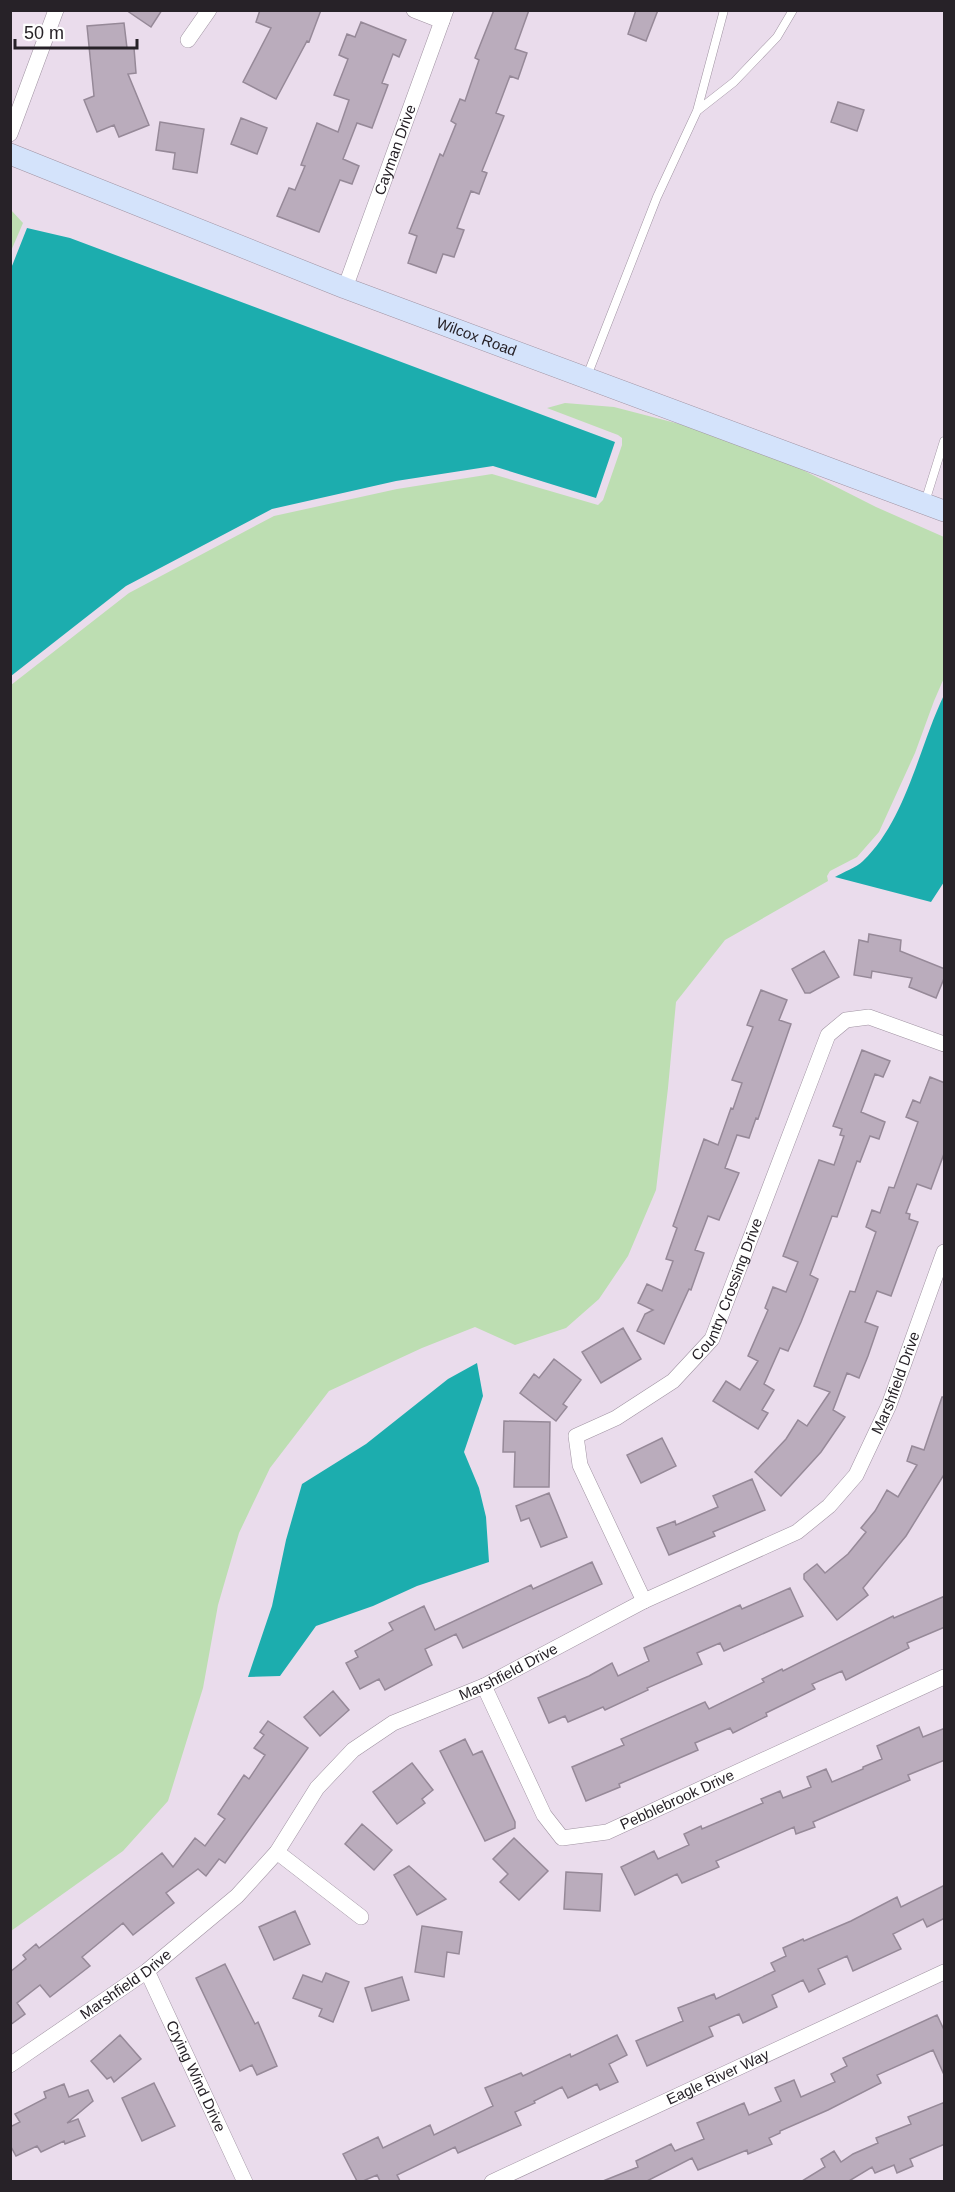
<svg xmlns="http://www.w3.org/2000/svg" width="955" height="2192" font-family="Helvetica,sans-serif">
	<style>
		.green { fill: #bddeb2 }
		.water { fill: #1cadae }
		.building { fill: #baacbc; stroke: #968998; stroke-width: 1.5 }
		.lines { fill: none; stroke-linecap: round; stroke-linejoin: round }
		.lane-casing { stroke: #a093a2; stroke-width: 9 }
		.street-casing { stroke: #a093a2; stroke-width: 16 }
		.secondary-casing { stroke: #a093a2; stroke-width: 22 }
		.lane { stroke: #fff; stroke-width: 8 }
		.street { stroke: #fff; stroke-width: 15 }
		.secondary { stroke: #d4e3fb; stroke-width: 21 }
		.labels { text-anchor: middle; stroke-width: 4.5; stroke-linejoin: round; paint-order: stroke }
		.street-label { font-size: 15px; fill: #272228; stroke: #fff }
	</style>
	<rect width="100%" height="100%" fill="#eadcec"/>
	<path class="green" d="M11 210 23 223 11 251Z
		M565 403 614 407 691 427 787 462 876 507 944 537V678L934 701 915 753 879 832 857 857 830 871 827 876 828 881 725 940 676 1002 668 1088 656 1190 628 1256 599 1299 566 1328 515 1345 475 1327 422 1348 329 1391 270 1468 239 1533 218 1605 203 1688 168 1801 123 1851 11 1931V685L129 593 274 516 397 489 492 474 598 505 603 500 622 445V438L618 435 547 408Z"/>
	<path class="water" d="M27 228 70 238 615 442 596 498 493 466 396 481 272 509 126 586 11 676 10 271Z
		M944 695V882L931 902 835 877C843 872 856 868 863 861 906 820 919 747 944 695Z
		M477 1363 483 1396 464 1452 479 1488 486 1517 489 1562 417 1586 373 1606 316 1626 280 1676 248 1677 272 1606 286 1540 302 1484 366 1444 448 1379Z"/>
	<path class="building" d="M126 10H162L151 27Z
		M260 10H321L309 42 307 41 276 99 243 82 271 28 256 22Z
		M494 10H529L515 49 527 53 518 79 510 76 496 113 504 116 482 171 487 173 479 194 471 191 457 228 464 230 454 257 443 254 436 273 408 263 417 236 409 233 440 154 443 156 456 124 451 121 460 99 465 101 479 60 475 58Z
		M636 10H658L646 41 628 34Z
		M361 22 406 40 399 57 393 54 382 83 388 85 372 128 357 123 343 159 359 166 352 184 340 180 319 232 277 216 289 188 295 190 305 166 301 165 317 123 338 132 349 100 334 95 348 59 339 55 347 34 355 37Z
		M124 23 127 48H134L136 73 128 74 149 125 119 137 114 125 97 132 84 100 94 96 87 26Z
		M838 102 864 110 857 131 831 122Z
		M241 118 267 128 257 154 231 144Z
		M160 122 204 129 197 173 173 169 175 153 156 150Z
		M869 934 901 940 900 951 945 969V976L936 998 909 987 912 978 872 971 871 978 854 975 859 940 868 942Z
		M824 951 839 977 810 993H805L792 969Z
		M761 990 787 1000 779 1020 791 1024 758 1119 756 1118 749 1138 737 1135 725 1168 739 1173 719 1220 708 1216 695 1250 704 1253 691 1290 689 1289 664 1344 637 1331 645 1314 653 1310 638 1303 647 1284 662 1291 673 1261 666 1259 677 1228 673 1226 704 1139 718 1145 731 1108 733 1109 742 1083 732 1080 753 1027 747 1025Z
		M862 1050 890 1061 883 1077 875 1074 861 1112 885 1122 879 1139 870 1136 860 1162 857 1161 837 1217 832 1216 810 1275 818 1279 801 1322 788 1351 780 1348 764 1384 774 1390 762 1410 768 1413 758 1429 713 1401 726 1381 740 1390 758 1361 748 1356 768 1310 765 1308 773 1287 786 1292 798 1262 783 1256 819 1160 834 1165 844 1136 840 1135 842 1129 833 1126Z
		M930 1077 945 1083V1151L931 1189 917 1184 906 1213 910 1214 909 1219 918 1222 891 1296 877 1291 865 1322 878 1327 868 1356 859 1378 847 1373 833 1410 845 1417 821 1452 781 1496 755 1472 786 1439 798 1420 807 1426 830 1392 814 1386 850 1291 855 1292 876 1232 866 1227 872 1210 880 1213 889 1187 894 1188 918 1122 906 1117 913 1100 920 1103Z
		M623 1328 641 1359 601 1383 582 1352Z
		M554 1359 581 1380 563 1404 567 1407 556 1421 520 1393 534 1374 539 1378Z
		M942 1397H945V1473L906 1536 863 1588 868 1595 837 1620 804 1579V1574L817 1564 825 1573 848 1554 866 1532 861 1528 875 1511 887 1490 898 1497 917 1465 907 1461 912 1446 924 1450Z
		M504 1421 550 1422 549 1487H514L515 1452H503Z
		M662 1438 676 1466 641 1483 627 1455Z
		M752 1479 765 1510 713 1532 715 1536 669 1555 657 1528 675 1521 676 1525 718 1507 713 1496Z
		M549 1493 567 1537 541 1547 529 1518 521 1521 516 1506Z
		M592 1562 602 1584 463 1648 456 1634 425 1649 432 1665 385 1690 379 1679 360 1689 346 1663 358 1657 355 1651 393 1630 389 1623 424 1606 435 1630 531 1585 533 1589Z
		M790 1588 803 1616 724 1651 720 1643 697 1653 702 1664 647 1688 648 1690 605 1710 603 1707 568 1722 565 1716 549 1723 538 1698 589 1676 612 1663 618 1676 649 1661 644 1648 740 1605 742 1609Z
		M945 1596V1627L907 1643 909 1648 846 1680 842 1671 812 1684 815 1689 766 1713 767 1716 733 1733 730 1728 695 1743 698 1750 619 1784 620 1787 586 1801 572 1767 624 1745 621 1739 705 1702 709 1709 764 1682 762 1679 782 1669 783 1671 893 1616 894 1618Z
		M333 1691 349 1710 320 1736 304 1717Z
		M268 1721 308 1748 225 1863 219 1859 206 1876 198 1869 166 1893 174 1903 133 1935 123 1923 82 1957 90 1966 50 1997 40 1985 17 2003 25 2014 10 2025V1972L26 1959 23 1955 36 1944 39 1948 162 1853 173 1867 195 1838 205 1846 225 1819 218 1814 244 1775 249 1779 265 1755 254 1748 264 1735 260 1732Z
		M919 1727 923 1737 945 1728V1760L908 1775 910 1780 813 1822 815 1827 796 1834 794 1827 716 1861 719 1867 682 1883 677 1874 635 1895 621 1867 654 1851 658 1859 689 1845 684 1834 701 1826 702 1829 763 1803 761 1799 780 1791 783 1798 811 1787 807 1777 826 1769 832 1782 863 1769V1767L882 1759 877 1746Z
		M465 1739 473 1755 482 1751 515 1822V1828L485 1841 440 1751Z
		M412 1763 433 1790 422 1799 425 1803 397 1824 373 1792Z
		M362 1824 392 1850 374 1870 345 1844Z
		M514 1838 548 1871 519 1900 500 1882 508 1874 493 1859Z
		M409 1866 446 1899 417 1915 394 1875Z
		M566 1872 602 1874 600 1911 564 1909Z
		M945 1885V1918L927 1927 923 1919 893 1934 901 1949 853 1971 847 1956 818 1969 825 1984 809 1992 803 1980 772 1995 777 2007 743 2023 739 2014 709 2027 713 2036 647 2066 636 2041 683 2021 678 2008 714 1994 716 1999 775 1971 771 1963 786 1956 783 1948 803 1939 804 1941 851 1921 897 1897 901 1907Z
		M295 1911 310 1944 274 1960 259 1927Z
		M422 1926 462 1932 459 1954 447 1952 444 1977 415 1972Z
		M225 1964 255 2024 258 2022 277 2066 257 2075 252 2065 240 2071 196 1978Z
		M326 1973 349 1982 333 2022 319 2016 322 2009 293 1998 303 1975 322 1982Z
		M402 1977 409 2000 372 2011 365 1988Z
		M937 2015 945 2032V2077L933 2050 877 2075 881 2083 828 2110 780 2131V2133L769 2138 772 2144 748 2154 747 2150 698 2170 692 2158 647 2181H603L638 2167 636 2161 671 2144 675 2151 704 2139 697 2123 744 2103 749 2115 781 2101 775 2088 794 2080 801 2097 835 2082 831 2074 847 2066 843 2058Z
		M120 2035 141 2059 114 2082 111 2077 107 2079 91 2061Z
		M617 2035 627 2055 609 2064 618 2082 600 2090 597 2084 568 2098 562 2087 534 2101 535 2103 515 2112 521 2125 458 2153 455 2147 397 2175 400 2181H380L377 2175 363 2181H357L343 2154 378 2137 383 2148 430 2125 434 2135 493 2106 485 2088 521 2073 523 2076 570 2054 571 2057Z
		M154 2083 175 2126 142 2141 122 2098Z
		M64 2084 69 2097 88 2090 93 2101 67 2123 78 2119 85 2136 65 2144 64 2141 41 2152 37 2146 16 2156 10 2145V2127L20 2122 15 2114 46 2098 44 2092Z
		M945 2102V2144L910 2159 913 2166 897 2173 894 2165 875 2173 872 2167 849 2181H802L825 2167 821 2159 834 2151 841 2162 853 2154 878 2143 876 2138 911 2124 908 2117Z"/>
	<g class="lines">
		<defs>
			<path id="lane" d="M697 111 734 82 777 37 793 10
				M587 376 657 197 697 111 724 10
				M925 502 944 441"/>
			<g id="street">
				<path d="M414 10 442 21"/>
				<path d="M188 40 209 10"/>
				<path d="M10 134 56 10"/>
				<path id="s1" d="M345 288 446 10"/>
				<path id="s2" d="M644 1601 580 1465 576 1436 616 1418 673 1381 712 1339 828 1035 846 1020 869 1017 944 1044"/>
				<path id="s3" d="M484 1686 544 1815 562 1838 607 1832 944 1677"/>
				<path d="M277 1852 361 1917"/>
				<path id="s4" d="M147 1971 245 2182"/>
				<path id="s5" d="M10 2065 147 1971 237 1896 277 1852 317 1788 353 1750 393 1723 484 1686 644 1601 797 1532 829 1506 856 1475 889 1405 944 1252"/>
				<path id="s6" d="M492 2182 944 1972"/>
			</g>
			<g id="secondary">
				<path id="s7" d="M10 154 345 288 944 511"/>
			</g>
		</defs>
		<use href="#lane" class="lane-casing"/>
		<use href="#street" class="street-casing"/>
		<use href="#secondary" class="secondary-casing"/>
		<use href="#lane" class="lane"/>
		<use href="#street" class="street"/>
		<use href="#secondary" class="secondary"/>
	</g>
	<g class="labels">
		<g class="street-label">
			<text dy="5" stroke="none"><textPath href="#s1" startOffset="147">Cayman Drive</textPath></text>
			<text dy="5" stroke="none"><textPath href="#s7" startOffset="501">Wilcox Road</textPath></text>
			<text dy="5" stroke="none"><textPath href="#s2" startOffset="400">Country Crossing Drive</textPath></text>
			<text dy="5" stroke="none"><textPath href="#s5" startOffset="1149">Marshfield Drive</textPath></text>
			<text dy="5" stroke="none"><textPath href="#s5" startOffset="645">Marshfield Drive</textPath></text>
			<text dy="5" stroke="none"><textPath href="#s3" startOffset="294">Pebblebrook Drive</textPath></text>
			<text dy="5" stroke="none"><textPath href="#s5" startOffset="141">Marshfield Drive</textPath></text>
			<text dy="5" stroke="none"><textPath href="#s4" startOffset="116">Crying Wind Drive</textPath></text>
			<text dy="5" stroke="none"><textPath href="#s6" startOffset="249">Eagle River Way</textPath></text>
		</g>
	</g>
	<rect width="955" height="2192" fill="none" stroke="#272228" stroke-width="24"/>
	<path d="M15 39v9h122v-9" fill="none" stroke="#272228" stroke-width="3"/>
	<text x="24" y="39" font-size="18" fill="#272228" stroke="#ffffff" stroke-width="4.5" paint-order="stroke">50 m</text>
</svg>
